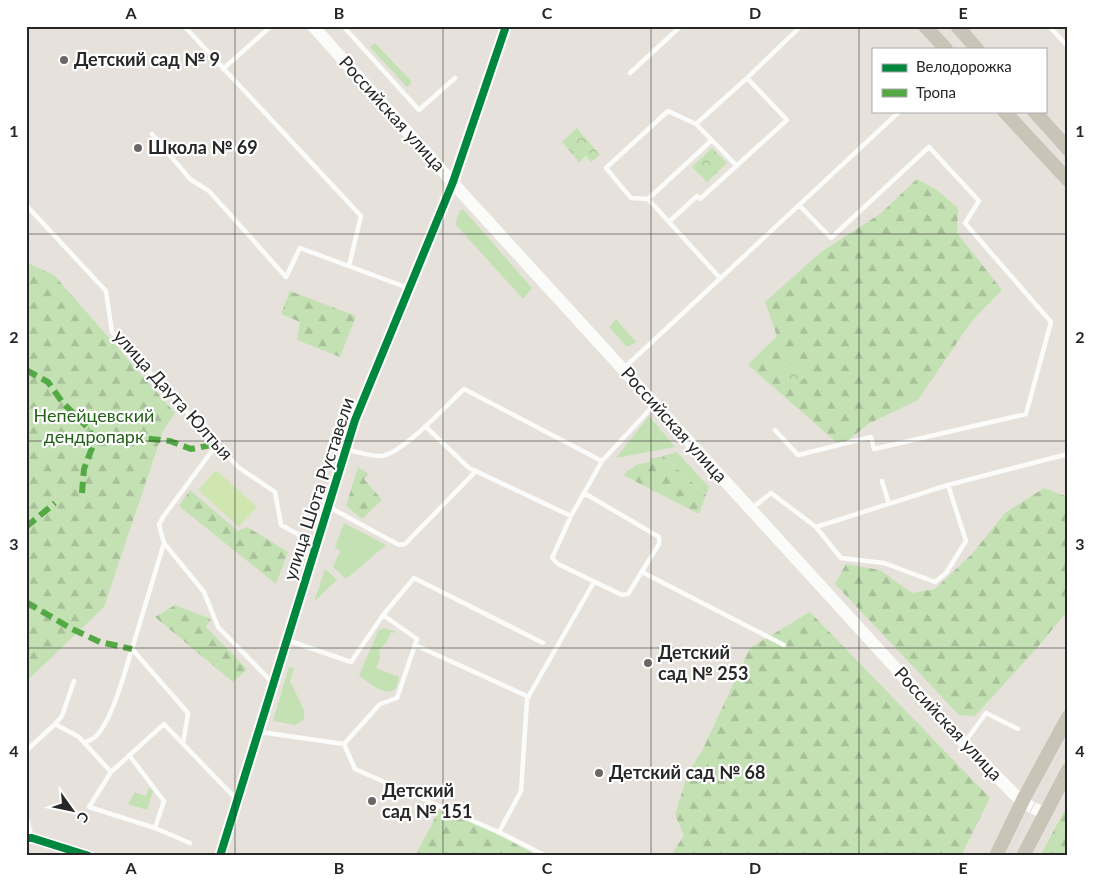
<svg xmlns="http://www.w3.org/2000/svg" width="1094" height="882" font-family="Lato,sans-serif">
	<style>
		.grass { fill: #c4e1b3 }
		.forest { fill: url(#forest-firs) }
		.park { fill: url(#park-crowns) }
		.pitch { fill: #d0e6b1 }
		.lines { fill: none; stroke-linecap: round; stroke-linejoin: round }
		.lane { stroke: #fbfbfa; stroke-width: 4.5 }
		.street { stroke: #fbfbfa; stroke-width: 9 }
		.secondary { stroke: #fbfbfa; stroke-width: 12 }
		.primary { stroke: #c8c4b7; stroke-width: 14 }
		.tram { stroke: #dcdbdd; stroke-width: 1 }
		.quiet { stroke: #53aa44; stroke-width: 6; stroke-dasharray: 12 6; stroke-linecap: butt }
		.cycleway-casing { stroke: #fff; stroke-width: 11 }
		.cycleway { stroke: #00873e; stroke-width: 8 }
		.grid { fill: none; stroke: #272727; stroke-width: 1; stroke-opacity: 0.55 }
		.poi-dot { fill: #6a6866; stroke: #fff; stroke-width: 2 }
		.labels { text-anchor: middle; stroke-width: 4.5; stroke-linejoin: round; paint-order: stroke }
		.poi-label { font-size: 18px; font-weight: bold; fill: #272727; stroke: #fff; text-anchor: start }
		.street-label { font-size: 18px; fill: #272727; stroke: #fff }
		.park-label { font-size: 18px; fill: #246218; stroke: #fff }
		.neatline { fill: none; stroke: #272727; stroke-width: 2 }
		.grid-label { font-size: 16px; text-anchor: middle; font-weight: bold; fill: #272727 }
	</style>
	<defs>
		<pattern id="forest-firs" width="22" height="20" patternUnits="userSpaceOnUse" patternTransform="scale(1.25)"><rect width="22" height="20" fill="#c4e1b3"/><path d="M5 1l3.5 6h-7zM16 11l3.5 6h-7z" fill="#a8c19a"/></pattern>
		<pattern id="park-crowns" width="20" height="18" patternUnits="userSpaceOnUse" patternTransform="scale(1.25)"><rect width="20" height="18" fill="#c4e1b3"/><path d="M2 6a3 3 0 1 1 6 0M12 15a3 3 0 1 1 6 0" fill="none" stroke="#a8c19a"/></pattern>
	</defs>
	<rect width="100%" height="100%" fill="#e6e2db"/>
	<path class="grass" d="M375 43 412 82 407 87 370 47Z
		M463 209 532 288 523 299 455 224 460 211Z
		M616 319 636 342 627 347 609 327Z
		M649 416 675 447 616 458Z
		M677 452 709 487 706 495 663 456Z
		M344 523 386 545 346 579 333 567 340 551 335 547Z
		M325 569 337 580 314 602Z
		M384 628 395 631V633L391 632 387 642 379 650 380 659 376 668 399 677C396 706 371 684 359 676L378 631Z
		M289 667 294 668 290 681 304 710V720L295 725 273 721Z
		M149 788 153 791 147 810 128 804 135 792 146 796Z"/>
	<path class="forest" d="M917 179 937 190 958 208 957 233 1002 290 971 322 918 400 868 424 841 446 748 365 777 336 765 302 821 252 880 214Z
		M26 262 54 275 175 413 163 431 104 607 26 682Z
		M290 291 356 316 340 357 297 340 300 322 281 314Z
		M663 456 706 495 699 514 623 475 636 465 649 462 650 459Z
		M358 467 369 474 364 479 382 500 362 519 346 506Z
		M1044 488 1068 497V610L1042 642 975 716 959 715 835 584 846 564 880 570 912 593 935 589 972 554 1005 513Z
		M190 490 238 531 247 527 288 552 276 584 179 506Z
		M175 605 211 619 206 627 247 669 233 682 155 617Z
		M810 612 990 798 961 856H674L673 853 684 835 675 815 688 773 703 749 750 648Z
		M1068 804V856H1040Z
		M442 805 538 856H415Z"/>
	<path class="park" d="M577 128 600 155 591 162 586 156 579 162 562 142Z
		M712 148 727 163 707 182 692 167Z
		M795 362 805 378 787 389 777 373Z"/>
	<path class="pitch" d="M216 470 257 507 239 527 198 490Z"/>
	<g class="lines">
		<path class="lane" d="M184 26 361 216 349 266
			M343 26 419 110 455 78
			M1049 26 1068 47
			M223 69 271 26
			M630 73 681 26
			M747 78 799 28 797 26
			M696 124 668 111 606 168 631 198 648 199 712 140
			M152 134 190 179 209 191 286 277 300 248 408 288
			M648 199 669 222
			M26 205 106 291 112 332 238 467 275 492 281 525 314 543
			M720 278 669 222 697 196 700 199 787 120 747 78 696 124 737 166
			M624 368 900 111
			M425 426 469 468 571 516 602 461 653 406
			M775 430 798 455 871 437 874 449 1026 414 1051 322 965 223 979 201 929 147 831 238 799 205
			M217 444 163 517 159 525 164 543 204 592 218 627 272 682
			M347 450C356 451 372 457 381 456 401 455 448 404 464 389L602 461
			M882 481 889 504
			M329 507 399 545 405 544 476 471
			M752 508 771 493 816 527 948 485 1068 454
			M571 516 552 558 558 564 622 595 628 594 659 544V537L584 493
			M816 527 841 558 884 563 935 582 946 573 966 541 948 485
			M642 572 784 645
			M287 640 351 662 383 615 414 578 543 643
			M415 645 529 697
			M132 649 164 543
			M55 724 79 737 111 772
			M260 732 344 744 355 769 505 835 546 856
			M965 742 986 713 1018 729
			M84 743C87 741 92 740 95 737 112 722 125 671 132 649L188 713 183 744
			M344 744 380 704 397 698 417 639 383 615
			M26 751 55 724 62 716 74 681
			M129 755 164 801 155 828
			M26 815 32 838
			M499 832 521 791 527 699 594 582
			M190 843 155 828 89 807 111 772 164 724 235 798"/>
		<path class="street" d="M26 838H32L89 856"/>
		<path class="secondary" d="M313 26 463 194 964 743 1022 802 1045 814
			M220 856 355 420 453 182 506 26"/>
		<path class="primary" d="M925 26 946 49
			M957 26 977 49
			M1004 111 1068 180
			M1034 111 1068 149
			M996 856 1024 798 1068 717
			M1023 856 1068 770"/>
		<path class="tram" d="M1007 856 1068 740"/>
		<path class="quiet" d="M26 370 48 382 63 403 87 427 95 440 84 469 82 493
			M95 440 123 436 170 441 191 449 217 444
			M26 527 55 503
			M26 602 72 629 100 642 132 649"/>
		<defs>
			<path id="cycleway" d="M26 838H32L89 856
				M220 856 355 420 453 182 506 26"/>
		</defs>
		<use href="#cycleway" class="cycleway-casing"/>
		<use href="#cycleway" class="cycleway"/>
	</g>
	<path class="grid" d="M235 26V856M443 26V856M651 26V856M859 26V856M26 234H1068M26 441H1068M26 648H1068"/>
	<g class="poi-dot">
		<circle cx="64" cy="60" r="5"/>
		<circle cx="138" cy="148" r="5"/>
		<circle cx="648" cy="663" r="5"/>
		<circle cx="599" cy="773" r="5"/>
		<circle cx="372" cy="801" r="5"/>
	</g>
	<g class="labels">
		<g class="poi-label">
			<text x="74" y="66">Детский сад № 9</text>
			<text x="148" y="154">Школа № 69</text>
			<text x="658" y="659">Детский<tspan x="658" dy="21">сад № 253</tspan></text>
			<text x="609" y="779">Детский сад № 68</text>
			<text x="382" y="797">Детский<tspan x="382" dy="21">сад № 151</tspan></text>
		</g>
		<g class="street-label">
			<text transform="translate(392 114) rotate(48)" y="6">Российская улица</text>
			<text transform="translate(173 395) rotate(48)" y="6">улица Даута Юлтыя</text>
			<text transform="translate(674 425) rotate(48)" y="6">Российская улица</text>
			<text transform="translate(319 489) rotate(-72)" y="6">улица Шота Руставели</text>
			<text transform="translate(948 724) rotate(47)" y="6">Российская улица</text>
		</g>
		<g class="park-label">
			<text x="94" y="422">Непейцевский<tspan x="94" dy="21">дендропарк</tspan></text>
		</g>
	</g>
	<rect width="1094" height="882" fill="none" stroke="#ffffff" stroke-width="55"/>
	<rect x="872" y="48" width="175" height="65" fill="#ffffff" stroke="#a9a9a9"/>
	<rect x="882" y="64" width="25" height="8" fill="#00873e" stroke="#a9a9a9"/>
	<text x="916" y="72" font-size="15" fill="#272727">Велодорожка</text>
	<rect x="882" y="89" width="25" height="8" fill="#53aa44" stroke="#a9a9a9"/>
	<text x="916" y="98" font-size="15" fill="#272727">Тропа</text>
	<g transform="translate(72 810) rotate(123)" stroke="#ffffff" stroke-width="4" paint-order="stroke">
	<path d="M0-4L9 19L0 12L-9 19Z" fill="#272727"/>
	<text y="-8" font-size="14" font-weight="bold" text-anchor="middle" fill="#272727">С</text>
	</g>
	<rect x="28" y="28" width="1038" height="826" class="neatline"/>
	<g class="grid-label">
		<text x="131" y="19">A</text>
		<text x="339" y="19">B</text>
		<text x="547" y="19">C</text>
		<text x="755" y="19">D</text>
		<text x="963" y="19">E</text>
		<text x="14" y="137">1</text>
		<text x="1080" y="137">1</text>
		<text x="14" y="343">2</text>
		<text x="1080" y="343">2</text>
		<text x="14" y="550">3</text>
		<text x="1080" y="550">3</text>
		<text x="14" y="757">4</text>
		<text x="1080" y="757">4</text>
		<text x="131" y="874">A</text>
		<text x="339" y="874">B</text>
		<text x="547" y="874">C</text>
		<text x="755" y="874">D</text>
		<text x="963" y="874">E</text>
	</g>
</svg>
